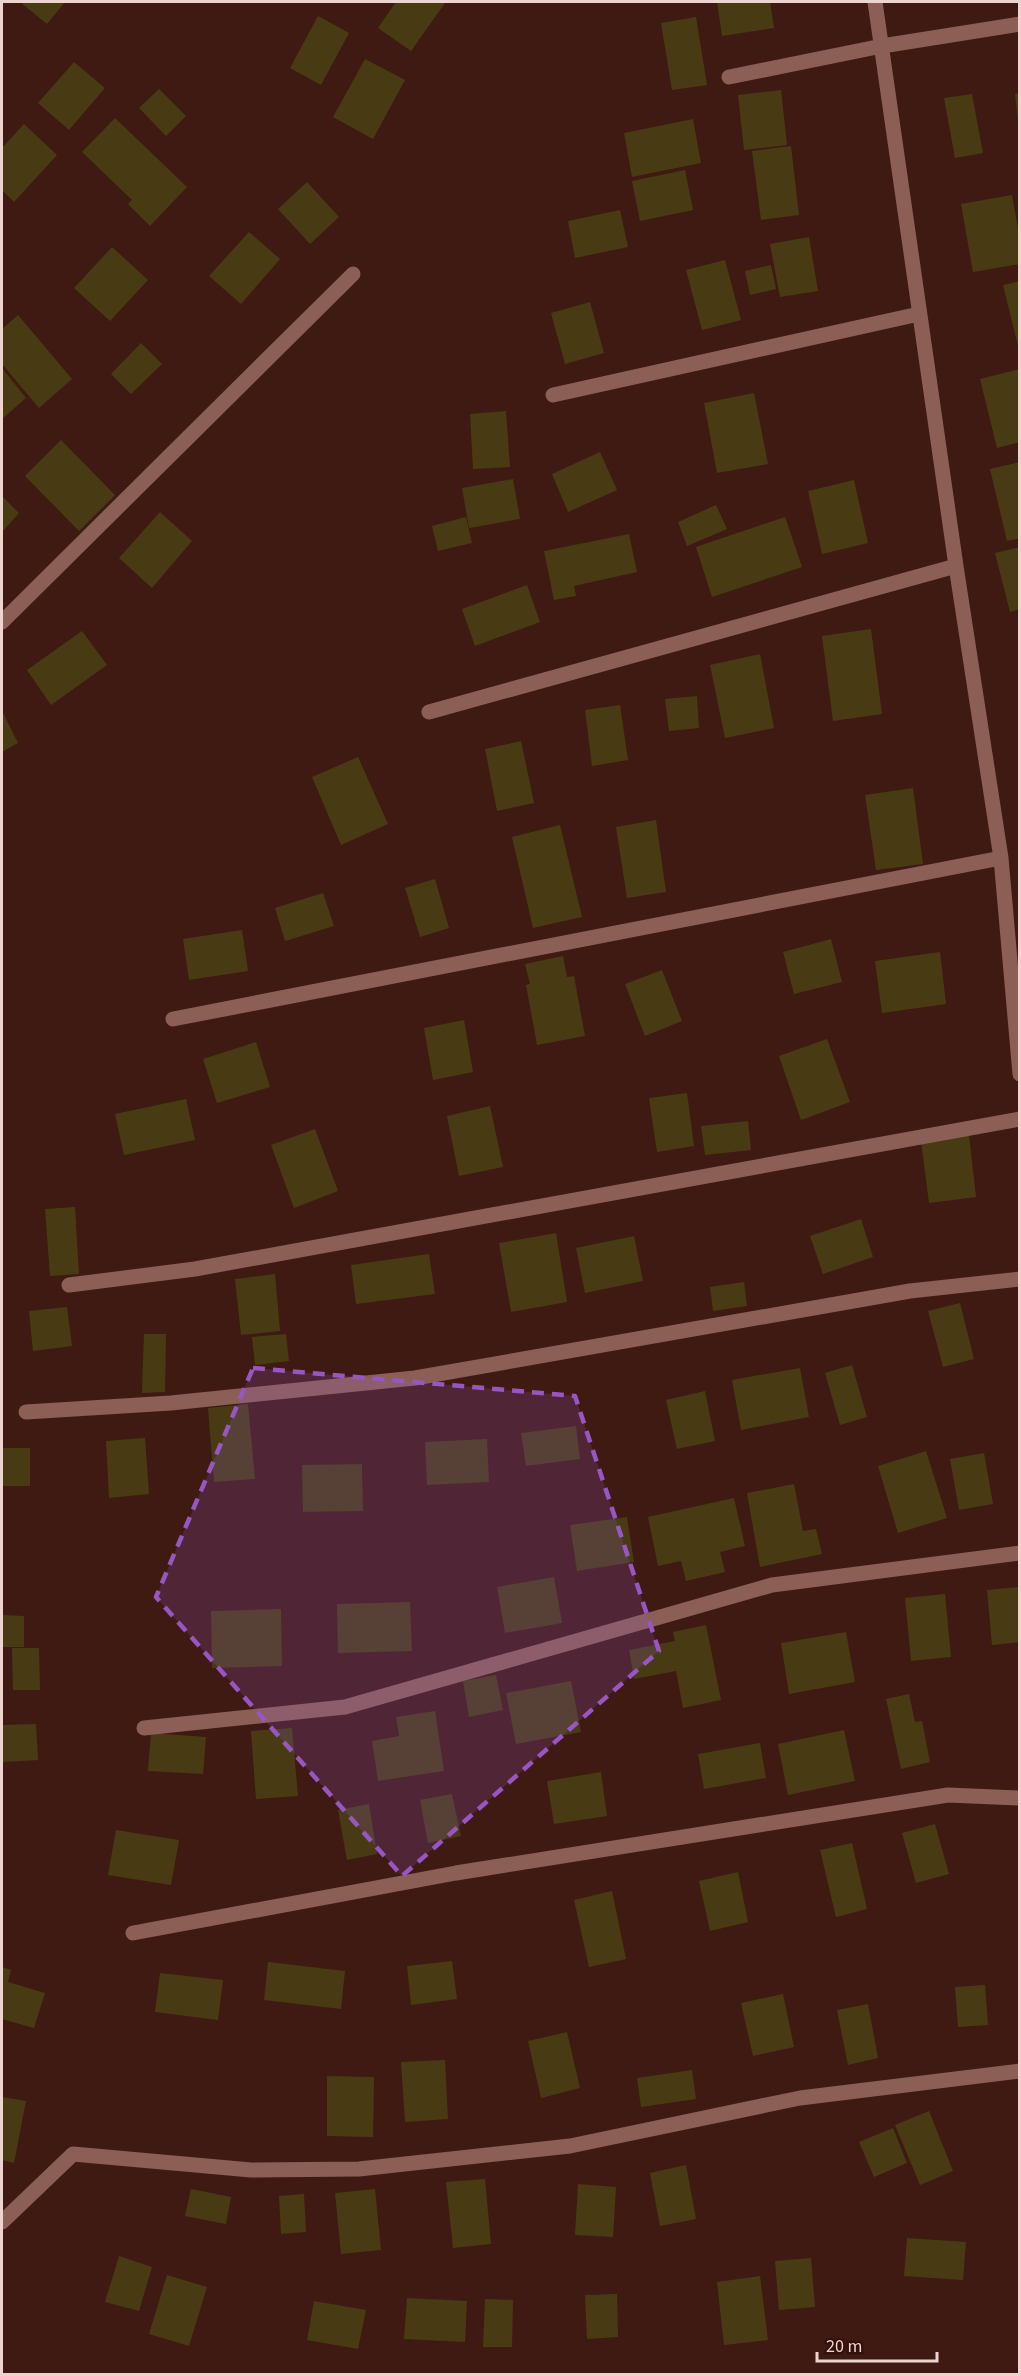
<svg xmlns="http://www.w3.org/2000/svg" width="1021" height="2376" font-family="'Source Sans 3',sans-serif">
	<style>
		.building { fill: #483b13 }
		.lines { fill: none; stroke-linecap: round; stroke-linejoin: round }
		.minor { stroke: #8b5f56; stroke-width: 15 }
		.marked { fill: #9856c3; fill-opacity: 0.2; stroke: #9856c3; stroke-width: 4.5; stroke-dasharray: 12 8; stroke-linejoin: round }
	</style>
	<rect width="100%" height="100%" fill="#3f1a13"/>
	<path class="building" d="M20 2H65L47 24Z
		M396 2 445 3 411 51 378 28Z
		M717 2H770L774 28 722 36Z
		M318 16 349 33 321 85 290 68Z
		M696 17 707 85 672 90 661 23Z
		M365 59 405 80 373 139 333 117Z
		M74 62 105 88 69 130 38 103Z
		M159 89 186 116 166 136 139 108Z
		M781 90 787 145 744 150 738 95Z
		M1020 93V121H1018L1015 94Z
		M972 94 983 153 955 158 944 98Z
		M115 118 187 187 150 226 128 204 132 200 82 152Z
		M693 119 701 163 632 177 624 133Z
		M24 124 57 155 14 202 2 190V148Z
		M791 146 799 215 761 220 752 151Z
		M685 170 693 210 640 221 632 181Z
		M307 182 339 217 310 244 278 209Z
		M1012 195 1020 239V264L973 272 961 204Z
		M620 210 628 247 575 258 568 221Z
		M249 232 280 259 241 304 209 276Z
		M809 237 818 291 780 297 770 244Z
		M112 247 148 280 110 321 74 288Z
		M725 260 741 320 702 330 686 270Z
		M771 265 776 289 750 295 745 271Z
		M1020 281V349L1019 350 1003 285Z
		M590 302 604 353 565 364 551 313Z
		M18 315 72 379 39 408 2 364V329Z
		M141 343 162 364 131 394 111 374Z
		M2 368 26 398 2 419Z
		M1020 369V442L997 448 980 379Z
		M754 393 768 464 717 473 704 403Z
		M506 411 510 467 473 469 470 414Z
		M61 440 115 495 79 531 25 476Z
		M600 452 617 490 568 512 552 474Z
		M1020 462V538L1007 541 990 469Z
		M513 479 520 519 469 528 462 488Z
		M854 480 868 543 822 554 808 491Z
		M2 496 19 513 2 532Z
		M716 505 727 529 687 546 678 522Z
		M160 512 192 541 152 588 119 558Z
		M466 517 472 543 438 551 432 526Z
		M785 517 802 567 712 597 696 547Z
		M629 534 637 572 574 586 576 596 554 600 544 551Z
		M1020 547V609L1010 612 995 553Z
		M527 585 540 622 475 646 462 609Z
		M871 629 882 714 833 721 822 636Z
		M82 631 107 665 51 705 27 670Z
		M760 654 774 728 725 738 710 665Z
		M697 696 699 728 669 731 665 699Z
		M620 705 628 760 592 766 585 710Z
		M2 711 18 743 2 752Z
		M521 741 534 803 497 811 485 749Z
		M358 757 388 824 341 845 312 777Z
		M913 788 923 864 876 870 865 795Z
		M656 820 666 892 627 898 616 827Z
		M560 825 582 917 533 928 512 837Z
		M435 879 449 928 420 937 405 888Z
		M323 893 334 926 285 941 275 908Z
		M242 930 248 971 189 980 183 939Z
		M831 939 842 982 794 994 783 952Z
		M940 952 946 1004 882 1013 875 961Z
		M563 956 567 977 574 976 585 1036 537 1045 526 985 530 984 525 964Z
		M662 970 682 1021 645 1036 625 984Z
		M464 1020 473 1072 433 1080 424 1028Z
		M827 1039 850 1102 801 1120 779 1056Z
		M256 1042 270 1087 217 1103 203 1059Z
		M687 1093 694 1146 657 1152 649 1098Z
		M186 1099 195 1140 124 1155 115 1114Z
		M490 1106 503 1167 459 1176 447 1116Z
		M748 1121 751 1150 705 1155 701 1126Z
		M315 1129 338 1191 294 1208 271 1145Z
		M969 1135 976 1197 929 1203 921 1141Z
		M75 1207 79 1274 50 1276 45 1209Z
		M861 1219 873 1257 823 1274 810 1236Z
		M556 1233 567 1302 511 1312 499 1243Z
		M634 1236 643 1281 585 1293 576 1248Z
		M429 1254 435 1294 356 1304 351 1265Z
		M275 1274 280 1331 241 1335 235 1279Z
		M744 1282 747 1306 713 1311 710 1287Z
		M960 1303 974 1359 943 1367 928 1311Z
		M67 1307 72 1346 33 1351 29 1311Z
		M144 1334H166L165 1392 142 1393Z
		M286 1334 289 1361 255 1365 252 1337Z
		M852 1365 867 1417 840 1425 825 1373Z
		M800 1368 809 1417 741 1430 732 1380Z
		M705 1391 715 1441 677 1449 666 1400Z
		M248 1404 255 1479 214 1482 208 1408Z
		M576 1426 580 1459 526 1466 521 1433Z
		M145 1438 149 1494 109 1498 106 1441Z
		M487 1439 489 1482 427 1485 425 1442Z
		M2 1448H30V1486H2Z
		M926 1451 947 1518 898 1533 878 1466Z
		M984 1453 993 1504 959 1510 950 1459Z
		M362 1464 363 1511 303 1512 302 1465Z
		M794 1484 803 1531 816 1529 822 1554 760 1567 747 1493Z
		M734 1498 745 1546 720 1552 725 1572 686 1581 681 1561 658 1566 648 1517Z
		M627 1517 634 1562 577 1571 570 1525Z
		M554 1577 562 1623 505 1633 497 1587Z
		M1020 1587V1642L992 1645 987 1590Z
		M945 1594 951 1657 911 1661 905 1598Z
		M410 1602 412 1651 338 1653 337 1604Z
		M281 1609 282 1666 212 1668 211 1611Z
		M2 1615 24 1616V1647H2Z
		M706 1625 721 1700 683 1708 676 1671 634 1679 629 1650 675 1641 673 1632Z
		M846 1632 855 1682 789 1694 781 1643Z
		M12 1648H39L40 1690H13Z
		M496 1675 503 1710 469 1717 463 1681Z
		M571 1681 581 1732 516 1744 506 1693Z
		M909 1694 915 1722 922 1721 930 1762 901 1769 886 1699Z
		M435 1711 444 1771 378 1781 372 1741 399 1736 396 1717Z
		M36 1724 38 1760 2 1762V1725Z
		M292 1728 298 1796 256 1799 251 1731Z
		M844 1730 855 1781 788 1795 778 1744Z
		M151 1733 206 1737 203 1774 148 1771Z
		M760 1743 766 1778 704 1789 698 1754Z
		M601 1772 607 1816 554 1824 547 1781Z
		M452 1794 461 1836 428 1843 420 1800Z
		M369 1804 377 1854 347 1860 338 1810Z
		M935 1824 949 1874 916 1883 902 1833Z
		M116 1830 179 1840 171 1885 108 1875Z
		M852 1843 867 1909 836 1917 820 1850Z
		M738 1872 748 1922 710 1931 699 1881Z
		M612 1891 626 1959 589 1967 574 1900Z
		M452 1961 457 1999 411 2005 407 1966Z
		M268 1962 345 1971 341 2009 264 2000Z
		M2 1967 11 1970 8 1982 45 1993 34 2028 2 2019Z
		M160 1973 223 1980 218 2020 155 2012Z
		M985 1985 988 2025 958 2027 955 1987Z
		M783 1994 794 2047 753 2056 741 2003Z
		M868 2004 878 2058 848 2065 837 2010Z
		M567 2032 580 2088 541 2098 528 2041Z
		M445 2060 448 2119 405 2122 401 2062Z
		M692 2070 696 2099 641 2107 637 2078Z
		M327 2076 374 2077 373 2137 327 2136Z
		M2 2097 26 2101 14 2163 2 2160Z
		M929 2111 953 2171 920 2185 895 2125Z
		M893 2128 907 2163 874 2177 859 2142Z
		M686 2165 696 2219 660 2226 650 2173Z
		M485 2179 491 2244 453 2248 446 2182Z
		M578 2184 616 2187 613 2237 575 2235Z
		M191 2189 231 2197 226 2224 185 2216Z
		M375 2189 381 2250 341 2254 335 2193Z
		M304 2194 306 2232 281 2234 279 2196Z
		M907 2238 966 2242 963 2280 904 2276Z
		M119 2256 152 2267 139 2311 105 2302Z
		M811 2258 815 2307 779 2310 775 2261Z
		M167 2275 207 2287 189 2346 149 2334Z
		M760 2276 768 2340 724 2345 717 2282Z
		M617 2294 618 2337 587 2339 585 2295Z
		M407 2298 467 2301 465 2342 404 2339Z
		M485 2299 513 2300 512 2347H483Z
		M314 2301 366 2310 358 2349 307 2340Z"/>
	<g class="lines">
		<path class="minor" d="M875 2 956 566 1001 858 1020 1074
			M729 77 882 46 1020 24
			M553 395 919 314
			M2 622 353 274
			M429 712 956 566
			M173 1019 1001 858
			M69 1285 195 1269 1020 1119
			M26 1412 171 1403 415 1378 910 1291 1020 1279
			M144 1728 345 1707 772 1585 1020 1553
			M133 1933 456 1873 948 1795 1020 1798
			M2 2222 73 2154 251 2170 359 2169 570 2146 800 2098 1020 2071"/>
	</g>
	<path class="marked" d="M253 1368 575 1396 659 1651 402 1876 156 1597Z"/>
	<rect width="1021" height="2376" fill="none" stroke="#eed4cf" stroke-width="6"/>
	<path d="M817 2352v9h120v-9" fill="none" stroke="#eed4cf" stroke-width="3"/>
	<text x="826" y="2352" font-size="18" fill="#eed4cf" stroke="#34100a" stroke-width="4.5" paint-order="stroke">20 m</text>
</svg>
